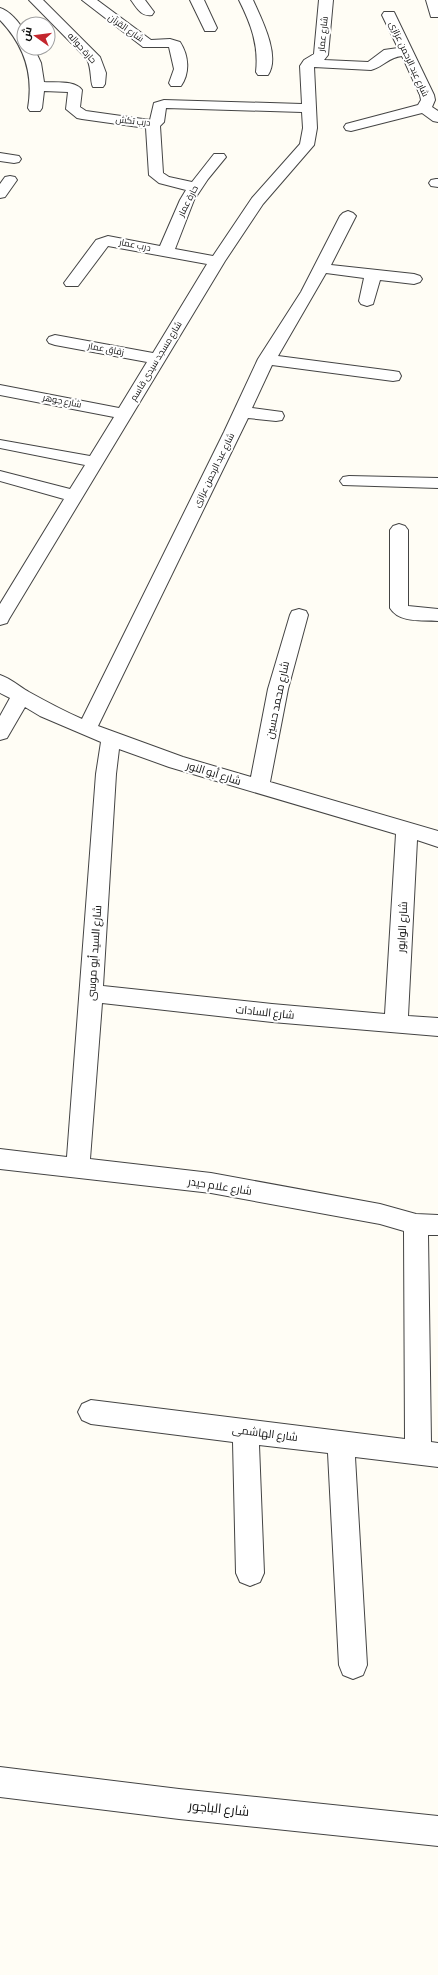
<svg xmlns="http://www.w3.org/2000/svg" width="438" height="1975" font-family="Bitter,Cairo,serif">
	<style>
		.lines { fill: none; stroke-linecap: round; stroke-linejoin: round }
		.minor-casing { stroke: #444; stroke-width: 2 }
		.minor { fill: #fff; fill-rule: evenodd }
		.labels { text-anchor: middle; stroke-width: 4; stroke-linejoin: round; paint-order: stroke }
		.far-street-label { font-size: 9px; fill: #111; stroke: #fff }
		.street-label { font-size: 11px; fill: #111; stroke: #fff }
		.near-street-label { font-size: 13px; fill: #111; stroke: #fff }
	</style>
	<rect width="100%" height="100%" fill="#fffdf5"/>
	<g class="lines">
		<defs>
			<path id="minor" d="M29 0H43L100 57 106 73 105 84 103 87H93C90 82 92 69 87 59Z
				M82 0H97L151 40 170 39 180 42C189 56 190 73 181 86H171L169 83 174 69 169 47H143Z
				M131 0H145L154 12 152 15C141 17 137 8 131 0Z
				M190 0H204L217 28 215 31H205Z
				M239 0H253C261 18 281 56 268 75H258L256 72C259 45 251 24 239 0Z
				M319 0H333L328 55 324 60 368 62 384 50 398 48 382 15 384 12H394L434 95 435 100 432 107 438 111V122L433 121 422 113 351 131 346 130 344 127 346 124 418 105 421 100 420 95 402 56C389 57 383 67 371 70L314 67 317 128 314 145 263 204 225 261 9 619 7 623 0 625V604L64 499 0 481V471L70 489 85 465 0 448V440L90 456 114 417 0 395V385L119 408 147 362 55 345 49 343 47 340 49 337 55 335 153 353 207 264 108 246 78 286H66L64 283 96 240 108 236 160 246 180 200 186 190 159 183 149 175 146 128 82 119 77 118 66 109 68 92 44 91 42 108 40 111H30L28 108C34 73 24 45 0 20V8C8 10 21 23 23 31 25 36 24 43 24 48H34L41 63 44 82C55 83 75 80 82 90L80 107 86 111 150 120 154 103 164 100 302 104 300 66 304 60 314 54ZM166 108 302 112 303 128 300 144 252 198 213 256 175 249 194 200 208 179 226 157 224 154H214L192 182 169 177 163 173 160 126 164 122Z
				M426 0H438V17H431Z
				M0 153 19 156 21 159 19 162 14 163 0 161Z
				M10 176 15 177 17 180 5 197 0 198V184L5 177Z
				M436 179H438V187L431 186 429 183 431 180Z
				M348 211 353 213 356 216 331 265 414 274 420 276 422 279 420 282 414 284 380 280 373 304 367 306 361 304 359 301 364 278 326 273 278 356 393 371 399 372 401 376 399 380 393 381 272 365 252 408 282 412 284 416 282 420 276 421 248 418 98 726 183 757 251 777 268 689 290 615 292 611 299 609 306 611 308 615 288 689 270 782 438 831V847L417 840 408 1016 438 1018V1036L272 1022 102 1003 90 1159 211 1173 380 1204 416 1214 438 1215V1235H428L431 1442 438 1443V1467L355 1457 367 1665 363 1675 353 1679 343 1675 339 1665 328 1453 259 1445 264 1573 260 1582 250 1586 240 1582 236 1573 233 1442 91 1424 82 1420 78 1412 82 1404 91 1400 405 1439 404 1231 380 1224 211 1193 0 1169V1149L67 1157 96 774 101 742 40 716 25 707 7 738 0 740V716L10 698 0 693V675C10 678 20 687 29 692 47 702 64 711 82 719L224 432 258 359 301 292 340 216 343 213ZM119 749 169 767 396 834 385 1014 272 1004 103 986 116 774Z
				M349 476 438 478V488L343 485 340 481 343 477Z
				M399 524 405 526 408 530V606L438 609V621C422 620 399 623 390 608V530L393 526Z
				M0 1767 179 1789 438 1816V1846L179 1819 0 1797Z"/>
		</defs>
		<use href="#minor" class="minor-casing"/>
		<use href="#minor" class="minor"/>
	</g>
	<g class="labels">
		<g class="far-street-label">
			<text transform="translate(126 28) rotate(35)" y="3">شارع القرآن</text>
			<text transform="translate(323 34) rotate(-84)" y="3">شارع عمار</text>
			<text transform="translate(82 48) rotate(48)" y="3">حارة حواله</text>
			<text transform="translate(409 59) rotate(65)" y="3">شارع عبد الرحمن عزازى</text>
			<text transform="translate(133 121) rotate(6)" y="3">درب تكش</text>
			<text transform="translate(188 201) rotate(-63)" y="3">حارة عمار</text>
			<text transform="translate(135 245) rotate(11)" y="3">درب عمار</text>
			<text transform="translate(106 349) rotate(11)" y="3">زقاق عمار</text>
			<text transform="translate(156 361) rotate(-59)" y="3">شارع مسجد سيدى قاسم</text>
			<text transform="translate(62 401) rotate(11)" y="3">شارع جوهر</text>
			<text transform="translate(214 470) rotate(-64)" y="3">شارع عبد الرحمن عزازى</text>
		</g>
		<g class="street-label">
			<text transform="translate(277 700) rotate(-78)" y="4">شارع محمد حسين</text>
			<text transform="translate(214 773) rotate(17)" y="4">شارع أبو النور</text>
			<text transform="translate(402 927) rotate(-87)" y="4">شارع الوابور</text>
			<text transform="translate(94 953) rotate(-86)" y="4">شارع السيد أبو موسى</text>
			<text transform="translate(265 1012) rotate(6)" y="4">شارع السادات</text>
			<text transform="translate(220 1186) rotate(9)" y="4">شارع علام حيدر</text>
			<text transform="translate(265 1433) rotate(7)" y="4">شارع الهاشمى</text>
		</g>
		<g class="near-street-label">
			<text transform="translate(219 1808) rotate(6)" y="5">شارع الباجور</text>
		</g>
	</g>
	<g transform="translate(36 36) rotate(284)"><circle r="19" fill="#ffffff" stroke="#a0a0a0"/>
	<path d="M0-3L7 15L0 10L-7 15Z" fill="#c4262e"/>
	<text y="-6" font-size="11" font-weight="bold" text-anchor="middle" fill="#111111">ش</text>
	</g>
</svg>
